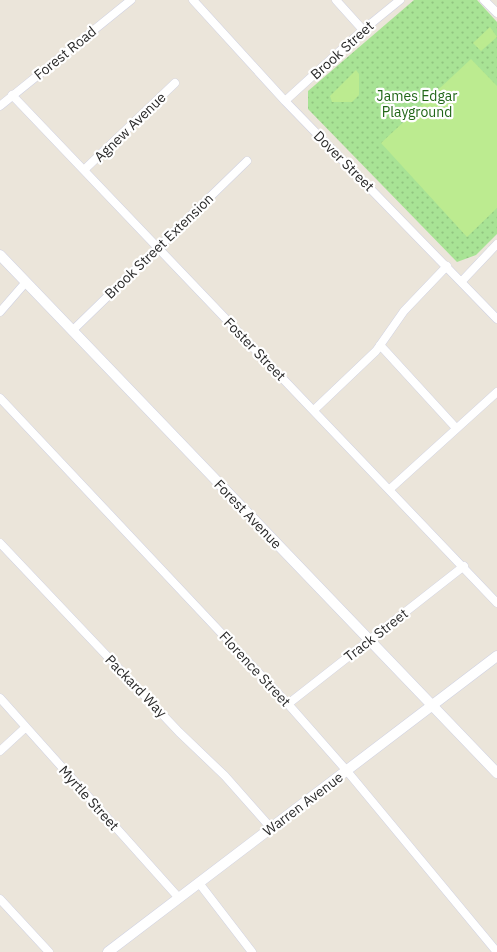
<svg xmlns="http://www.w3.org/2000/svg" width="497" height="952" font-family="'IBM Plex Sans',sans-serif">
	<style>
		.grass { fill: url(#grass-dots) }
		.pitch { fill: #bceb90 }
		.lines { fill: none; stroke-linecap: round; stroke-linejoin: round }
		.street-casing { stroke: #cfd1e2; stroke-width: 9 }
		.secondary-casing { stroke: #cfd1e2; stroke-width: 11 }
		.street { stroke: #fff; stroke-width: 8 }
		.secondary { stroke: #fff; stroke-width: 10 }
		.labels { text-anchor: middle; stroke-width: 4.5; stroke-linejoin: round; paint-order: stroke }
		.street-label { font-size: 14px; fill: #292929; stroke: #fff }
		.park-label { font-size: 14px; fill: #216618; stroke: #fff }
	</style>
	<defs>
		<pattern id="grass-dots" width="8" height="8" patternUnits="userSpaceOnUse" patternTransform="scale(1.25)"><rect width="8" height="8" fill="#a8e395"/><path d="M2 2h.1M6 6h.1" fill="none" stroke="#91c380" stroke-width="1.8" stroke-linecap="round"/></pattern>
	</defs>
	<rect width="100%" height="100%" fill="#ebe5da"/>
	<path class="grass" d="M414 0H477L497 22V234L476 255 457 262 308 109V91Z"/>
	<path class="pitch" d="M490 27 497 37 481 51 473 43Z
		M471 59 497 86V208L467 237 381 143Z
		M356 70 359 74V95L352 102H332L330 96Z"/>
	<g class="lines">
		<defs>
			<path id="street" d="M193 0 285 101 497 319
				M336 0 363 30
				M484 0 497 13
				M12 95 497 603
				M285 101 363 30 400 0
				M0 106 131 0
				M84 170 175 83
				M462 281 497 244
				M0 312 26 282
				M72 331 247 161
				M380 345 456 428
				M0 398 288 704 347 771 497 952
				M314 410 376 351 404 311 447 266
				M390 489 497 392
				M0 543 179 732 225 776 271 828
				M0 698 179 898
				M288 704 464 566
				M0 751 26 727
				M199 883 252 952
				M0 899 49 952"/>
			<path id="secondary" d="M0 255 497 773
				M108 952 497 656"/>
		</defs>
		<use href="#street" class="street-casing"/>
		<use href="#secondary" class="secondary-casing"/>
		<use href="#street" class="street"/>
		<use href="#secondary" class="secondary"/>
	</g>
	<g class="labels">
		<g class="street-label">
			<text transform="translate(342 50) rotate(-42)" y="5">Brook Street</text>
			<text transform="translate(65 53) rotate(-39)" y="5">Forest Road</text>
			<text transform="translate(130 127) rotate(-44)" y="5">Agnew Avenue</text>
			<text transform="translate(344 161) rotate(45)" y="5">Dover Street</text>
			<text transform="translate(159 246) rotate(-44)" y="5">Brook Street Extension</text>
			<text transform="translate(255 349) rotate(46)" y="5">Foster Street</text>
			<text transform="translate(248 514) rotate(46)" y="5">Forest Avenue</text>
			<text transform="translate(376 635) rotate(-38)" y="5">Track Street</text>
			<text transform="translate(255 669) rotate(47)" y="5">Florence Street</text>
			<text transform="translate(136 686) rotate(46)" y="5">Packard Way</text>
			<text transform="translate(89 798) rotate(48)" y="5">Myrtle Street</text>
			<text transform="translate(303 804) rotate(-37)" y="5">Warren Avenue</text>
		</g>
		<g class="park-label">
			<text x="417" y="101">James Edgar<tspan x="417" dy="16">Playground</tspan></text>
		</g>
	</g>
</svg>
